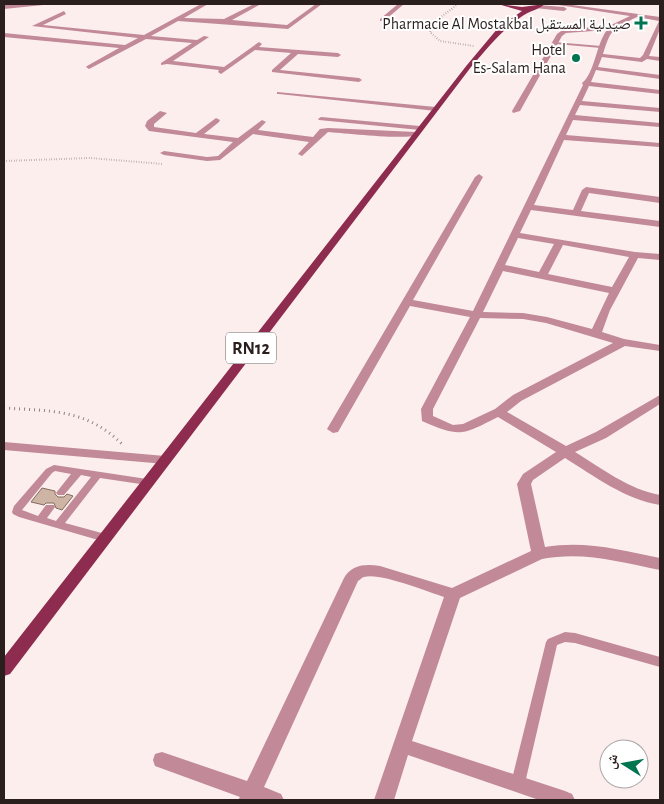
<svg xmlns="http://www.w3.org/2000/svg" width="664" height="804" font-family="'Alegreya Sans','Noto Naskh Arabic',sans-serif">
	<style>
		.building { fill: #cdb4a4; stroke: #836c5d }
		.lines { fill: none; stroke-linecap: round; stroke-linejoin: round }
		.path-far1 { stroke: #8f8381; stroke-width: 2; stroke-dasharray: 0.5 2; stroke-linecap: butt }
		.path { stroke: #8f8381; stroke-width: 3; stroke-dasharray: 1 4; stroke-linecap: butt }
		.service { fill: #c28998; fill-rule: evenodd }
		.minor { fill: #c28998; fill-rule: evenodd }
		.primary { fill: #8e2c4f; fill-rule: evenodd }
		.poi-dot { fill: #007550; stroke: #fff; stroke-width: 2 }
		.labels { text-anchor: middle; stroke-width: 4; stroke-linejoin: round; paint-order: stroke }
		.far-poi-label { font-size: 16px; fill: #2a1f1d; stroke: #fff; text-anchor: end }
		.shield { fill: #fff; stroke: #6a6261; stroke-width: 1 }
		.shield-label { font-size: 18px; font-weight: bold; fill: #2a1f1d }
	</style>
	<rect width="100%" height="100%" fill="#fbeeec"/>
	<path class="building" d="M42 488 55 491V494L58 497H64L67 494 73 496 62 510 56 508 54 503H46L44 505 31 502Z"/>
	<g class="lines">
		<path class="path-far1" d="M458 4 433 23 430 32 440 41 474 46
			M4 161 90 158 163 164"/>
		<path class="path" d="M4 408C52 411 87 409 123 445"/>
		<path class="service" d="M554 42 601 46 603 47 601 48 556 44Z
			M277 92 436 107 439 109 436 111 279 94H277Z
			M321 117 420 126 423 128 420 130 319 120 318 119Z
			M54 465 147 479 150 480 152 482 150 484 147 485 100 478 65 523 109 535 110 538 109 541 105 542 19 517 13 514 12 512 14 506 46 469ZM55 471 71 474 56 493 58 495H64L81 475 91 477 56 521 47 518 55 507 54 505H46L38 516 22 510 52 473Z
			M565 632 575 633 660 657V667L575 643 565 642 557 645 525 783 523 787 518 789 513 787 511 783 546 642 548 639Z"/>
		<path class="minor" d="M28 4H53L4 9V5Z
			M201 4H208L184 18 224 19 254 4H261L232 20 287 25 316 4H322L288 29 178 21 151 36 197 40 204 36 209 37 173 61 224 67 259 42 262 44 259 47 338 53 341 55 338 57 298 54 280 70 359 78 362 80 359 82 272 72V70L291 53 255 50 221 74 218 72 219 70 167 64 161 65V63L192 43 146 39 89 69 86 67 87 66 119 48 4 37V33L125 45 138 38 32 26 64 11 66 14 43 25 144 35Z
			M398 4H404L384 21H380V19Z
			M552 4H565L660 17V29L649 56 660 57V61L647 59 642 62 602 57 598 67 660 75V79L596 70 591 82 660 90V94L589 86 582 101 660 108V112L580 105 575 115 660 123V127L573 120 566 135 660 143V147L564 140 534 205 573 210 582 190 586 187 660 197V203L589 193 581 211 660 221V227L531 210 520 233 635 252 660 254V260L638 258 610 310 602 332 624 339 660 345V351L625 346 521 401 507 412 566 446 596 432 660 395V404L606 438 575 452C601 468 630 490 660 495V505C626 500 594 476 565 458L533 480 531 484 545 547C584 540 622 550 660 558V570C620 562 583 551 542 559L460 598 412 741 565 791 572 794 575 800H539L408 755 394 800H374L444 597C429 592 379 572 364 577 362 577 360 580 358 581L264 787 281 794 284 800H238L240 797 155 766 153 760 155 754 162 752 247 781 344 578C352 564 366 564 380 566L452 588 531 551 517 484 523 474 556 452 498 417C462 435 461 438 422 421L421 409 470 317 410 306 338 432 333 433 327 429 475 177 479 174 483 177 413 300 473 311 583 85 582 83C595 73 596 44 607 30L566 33 562 36 520 111 513 113 512 111 557 34 564 29 609 26 630 16ZM637 17 659 21 643 55 640 58 603 54C611 28 613 29 637 17ZM518 238 554 244 539 272 505 265ZM563 245 629 257 612 287 548 274ZM503 271 609 293 592 329 547 317 523 313 483 312ZM480 318 523 319 546 323 613 343 513 395 495 409 463 424 453 425 433 416V409Z
			M537 5 564 7 567 9 564 11 535 8Z
			M160 111 167 113 154 124V127L196 133 216 118 220 120 219 122 204 134 238 138 262 120 266 122 258 130 313 137 320 129 328 128 416 132 420 134C410 141 344 133 328 132L302 156 298 154 309 142 253 134 220 160 207 161 164 155 160 153 164 151 207 157 218 156 233 142 149 131 145 126 147 121Z
			M4 442 165 456 170 457 172 460 170 463 165 464 4 450Z"/>
		<path class="primary" d="M498 4 522 7 545 4C538 10 529 11 521 17 500 32 488 48 471 67L10 674 4 676V657L467 65 498 28 522 11Z"/>
	</g>
	<g class="poi-dot">
		<path d="M638.5 15.5h5v5h5v5h-5v5h-5v-5h-5v-5h5z"/>
		<circle cx="576" cy="58" r="5"/>
	</g>
	<g class="labels">
		<g class="far-poi-label">
			<text x="631" y="29">Pharmacie Al Mostakbal صيدلية المستقبل</text>
			<text x="566" y="55">Hotel<tspan x="566" dy="18">Es-Salam Hana</tspan></text>
		</g>
		<rect class="shield" x="226" y="332.5" width="50" height="31" rx="4"/>
		<g class="shield-label">
			<text x="251" y="354">RN12</text>
		</g>
	</g>
	<rect width="664" height="804" fill="none" stroke="#2a1f1d" stroke-width="10"/>
	<g transform="translate(624 764) rotate(281)"><circle r="24" fill="#ffffff" stroke="#aaa5a5"/>
	<path d="M0-4L9 19L0 12L-9 19Z" fill="#007550"/>
	<text y="-8" font-size="14" font-weight="bold" text-anchor="middle" fill="#2a1f1d">ش</text>
	</g>
</svg>
